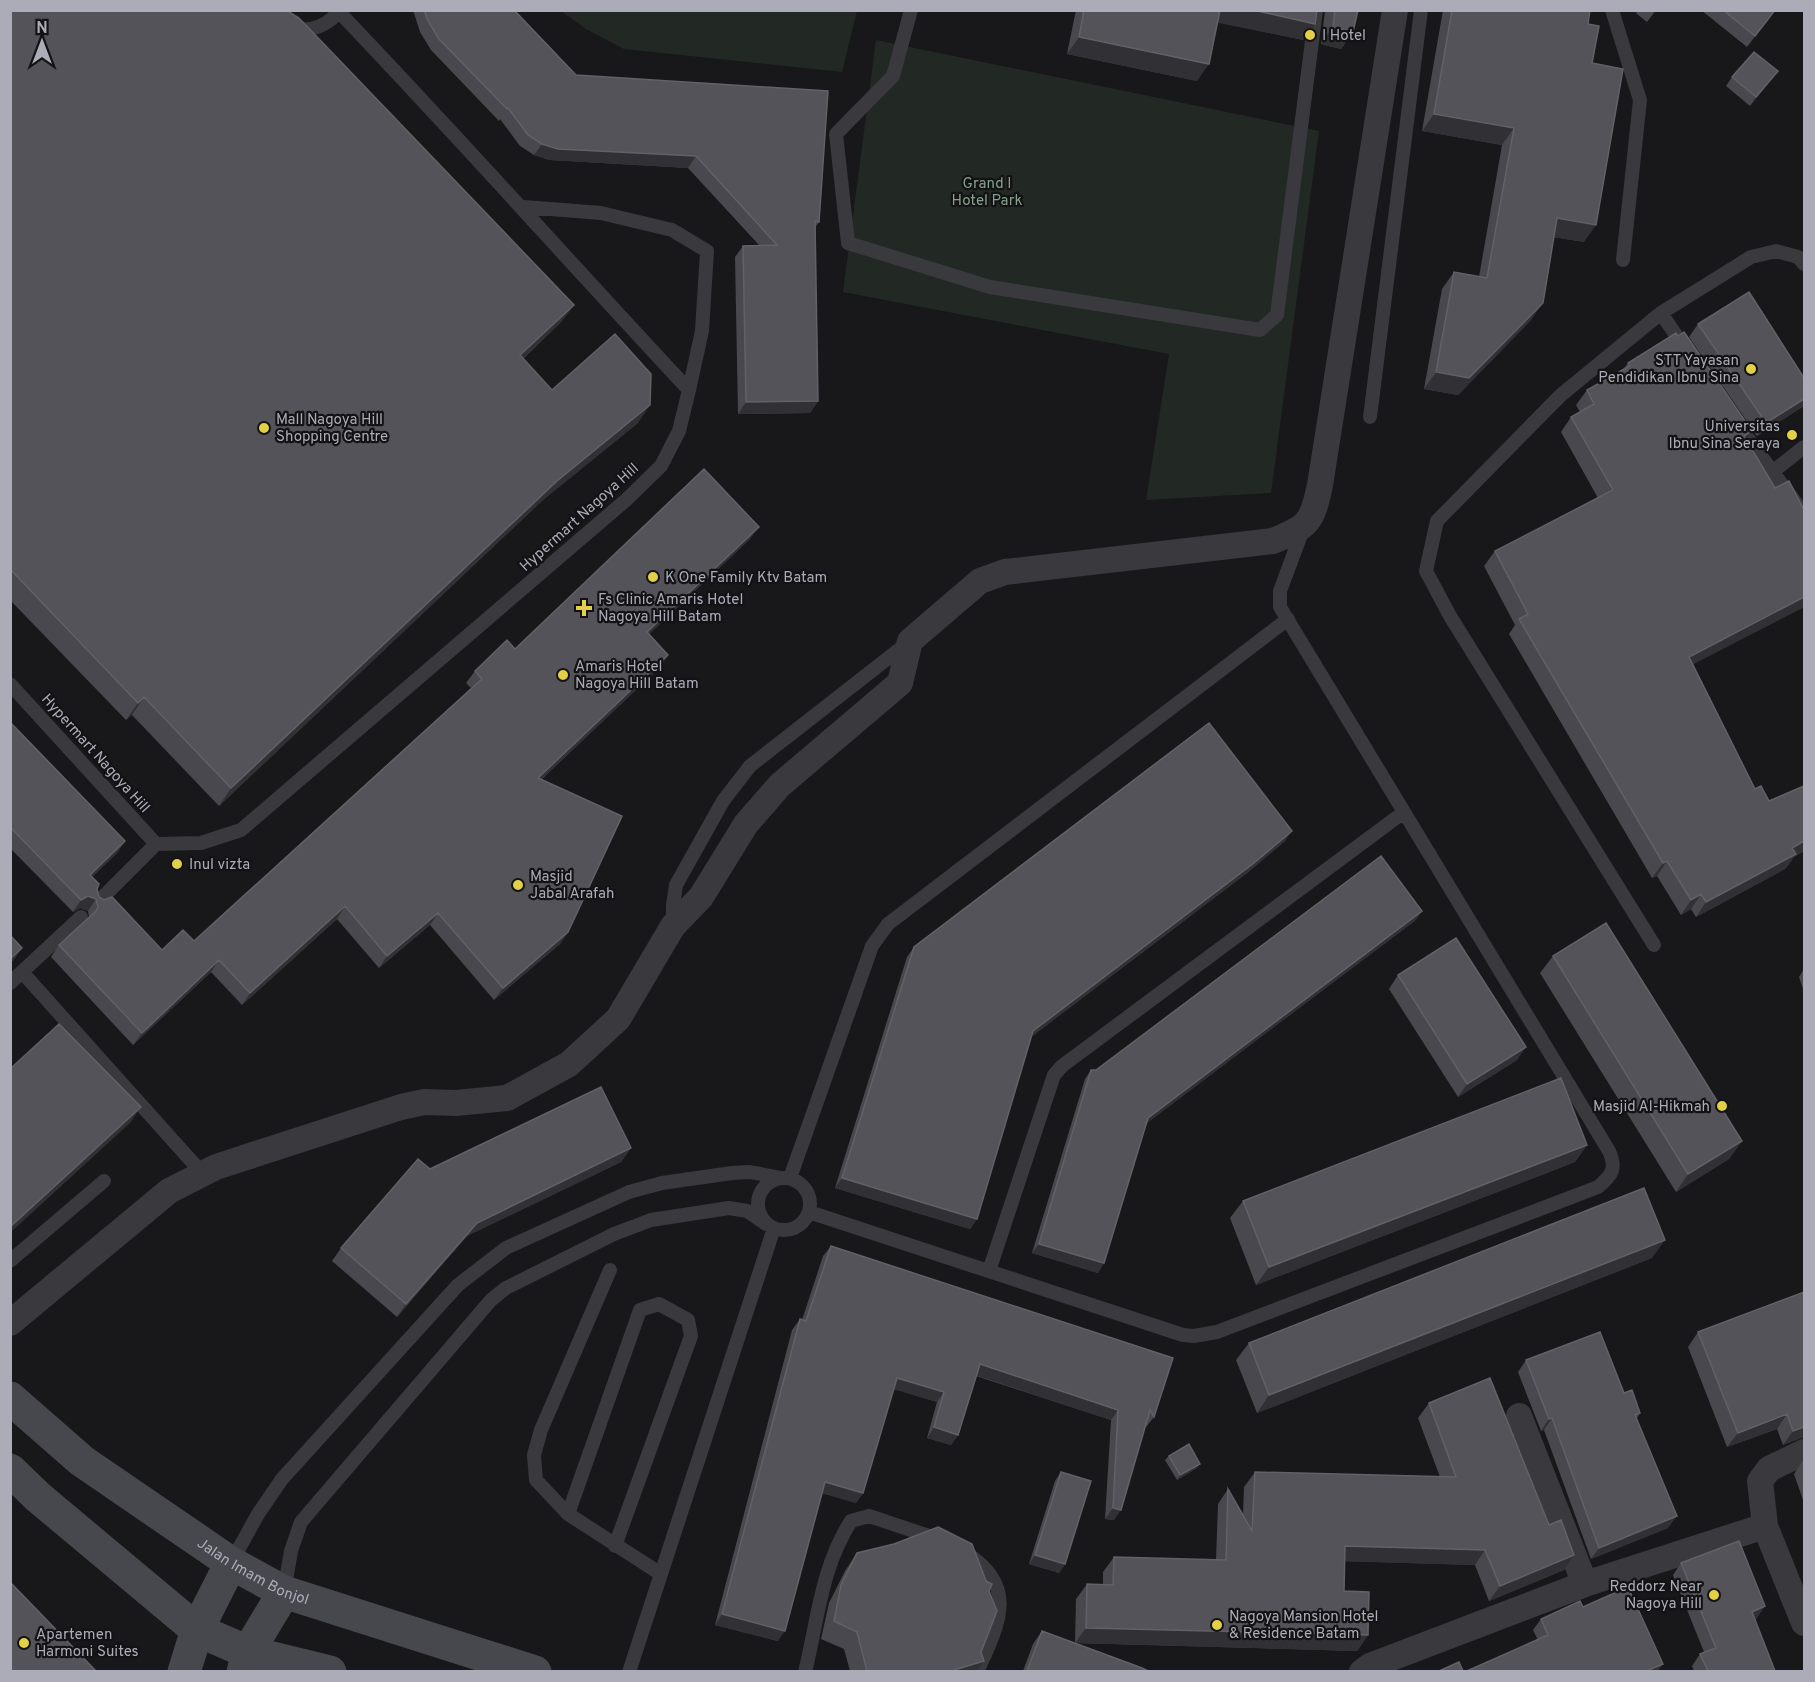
<svg xmlns="http://www.w3.org/2000/svg" width="1815" height="1682" font-family="Overpass,sans-serif">
	<style>
		.green { fill: #222924 }
		.lines { fill: none; stroke-linecap: round; stroke-linejoin: round }
		.service { stroke: #39393e; stroke-width: 14 }
		.minor { stroke: #39393e; stroke-width: 26 }
		.secondary { stroke: #47474e; stroke-width: 33 }
		.wall { fill: #49484e }
		.shaded-wall { fill: #313034 }
		.building { fill: #545359; stroke: #626168; stroke-width: 1.5 }
		.poi-dot { fill: #e2d047; stroke: #131214; stroke-width: 2 }
		.labels { text-anchor: middle; stroke-width: 4.5; stroke-linejoin: round; paint-order: stroke }
		.poi-label { font-size: 15px; fill: #abacb8; stroke: #131214; text-anchor: start }
		.park-label { font-size: 15px; fill: #84a18c; stroke: #131214 }
		.street-label { font-size: 15px; fill: #abacb8; stroke: #131214 }
	</style>
	<rect width="100%" height="100%" fill="#181719"/>
	<path class="green" d="M561 11 857 10V11L842 72 624 49 586 29Z
		M876 40 1319 131 1271 493 1146 500 1169 354 843 292Z"/>
	<g class="lines">
		<path class="service" d="M267 10C286 37 321 35 340 10
			M911 10 893 76 836 134 848 243 990 287 1260 330 1277 315 1316 10
			M1612 10 1640 100 1623 260
			M524 207 601 213 672 230 707 251 702 331 689 390
			M1661 313 1684 347
			M1370 417 1421 10
			M1738 425 1804 514
			M1771 473 1804 447
			M10 684 156 844 201 843 241 830 626 500 661 466 679 431 689 390C572 265 458 136 339 12
			M97 903 156 844
			M673 926V905L676 885 723 801 750 766 910 641
			M1654 945 1450 616 1426 571 1437 521 1561 395 1661 313 1751 257 1776 251 1798 257 1804 264
			M22 972 203 1174
			M10 983 81 917
			M758 1204a26 26 0 1 1 52 0a26 26 0 1 1-52 0Z
			M790 1178 872 946 888 924 1288 619
			M809 1212 1183 1335 1194 1336 1217 1332 1598 1187C1612 1175 1617 1169 1609 1151L1280 607V591L1303 529
			M10 1261 104 1181
			M610 1270 541 1430 534 1455 536 1480 568 1514 661 1574
			M989 1271 1054 1075 1062 1066 1404 812
			M568 1514 640 1310 659 1304 688 1320 691 1336 615 1546
			M963 1551C1019 1585 1000 1622 977 1672
			M231 1563 258 1514 282 1479 458 1285 506 1248 629 1192 662 1183 732 1173 750 1172 781 1178
			M284 1592 291 1551 301 1522 491 1300 506 1288 614 1234 651 1220 729 1208 747 1211 766 1224
			M629 1672 774 1228
			M805 1672C818 1619 821 1568 851 1521L869 1516 938 1539"/>
		<path class="minor" d="M10 1323 169 1191 216 1167 401 1107 424 1102 456 1103 507 1098 569 1064 618 1019 673 926 701 897 746 824 780 785 900 683 910 641 980 581 1005 572 1273 541C1309 526 1312 523 1320 485L1395 10
			M1519 1416 1585 1584
			M1804 1452 1769 1469 1760 1481 1765 1526 1804 1623
			M1362 1672 1370 1666 1585 1584 1765 1526"/>
		<g class="secondary">
			<path id="s1" d="M10 1398 82 1461 231 1563 284 1592 535 1672"/>
			<path d="M10 1470 38 1497 197 1630 248 1652 330 1672"/>
			<path d="M184 1672 197 1630 231 1563"/>
			<path d="M243 1672 248 1652 284 1592"/>
		</g>
	</g>
	<path class="wall" d="M10 10 574 305 561 322 523 359 552 390 638 423 544 499 219 806 132 715 126 720 10 600Z
		M413 10H514L576 75 819 222 815 228 818 401 810 413 738 414 735 257 743 246 759 245 688 168 550 160 534 155 520 146 500 119 499 121 431 50 420 32Z
		M1076 10H1317L1303 40 1217 22 1197 81 1067 54Z
		M1358 10 1353 32 1341 49 1321 44 1325 11Z
		M1443 10H1590L1588 24 1592 63 1584 242 1554 237 1531 320 1458 395 1424 389 1442 289 1454 272 1479 277 1502 145 1422 131Z
		M1635 10H1656L1647 22 1637 14Z
		M1701 10H1775L1747 47Z
		M1778 71 1750 106 1726 86 1732 77Z
		M1698 324 1804 378V406L1757 436 1689 337Z
		M1628 363 1746 440 1804 607 1693 664 1755 789 1769 801 1804 786V851L1794 857 1785 869 1696 917 1691 909 1681 915 1657 876 1652 878 1509 634 1515 625 1484 566 1495 551 1598 498 1561 432 1571 417 1580 412 1576 405 1587 390 1624 368Z
		M750 539 649 634 668 655 660 667 541 780 568 932 560 944 494 1000 430 925 379 968 337 919 242 1005 211 972 133 1045 51 957 59 945 89 917 88 911 80 908 73 912 10 848V722L125 841 117 853 92 877 99 897 162 950 194 941 471 688 466 683 475 671 515 649Z
		M1285 841 1247 873 1031 1037 977 1219 970 1229 835 1188 907 957 914 947Z
		M1416 920 1146 1123 1104 1263 1098 1273 1032 1253 1085 1079 1091 1070H1096Z
		M1553 956 1742 1141 1729 1159 1676 1192 1540 973Z
		M1804 969V992L1799 977Z
		M1398 975 1517 1060 1458 1097 1389 989Z
		M1587 1145 1575 1162 1256 1285 1230 1218 1243 1201Z
		M631 1148 621 1162 467 1236 397 1317 332 1261 341 1248 430 1169Z
		M831 1246 1173 1358 1154 1417 1146 1427 1145 1425 1114 1520 1105 1519 1111 1420 976 1376 958 1435 951 1445 927 1438 937 1402 894 1389 863 1493 856 1503 822 1493 778 1641 715 1625 792 1330 800 1319 802 1320 823 1256Z
		M1652 1258 1257 1413 1236 1360 1249 1343Z
		M1804 1292V1437L1783 1445 1777 1429 1727 1447 1688 1347 1698 1332Z
		M1526 1360 1624 1393 1640 1413 1637 1418 1668 1528 1591 1559 1544 1430 1541 1431 1518 1372Z
		M1429 1403 1549 1525 1574 1555 1564 1570 1489 1601 1475 1565 1344 1561V1591L1368 1635 1357 1651 1075 1643 1076 1599 1087 1584 1103 1585V1572L1114 1557 1216 1560 1218 1504 1228 1489 1243 1514 1244 1487 1255 1472 1440 1477 1418 1418Z
		M1169 1456 1197 1468 1177 1480 1165 1460Z
		M1804 1459V1503L1794 1474Z
		M1061 1472 1065 1564 1059 1573 1029 1564 1055 1481Z
		M857 1553 989 1591 981 1652 977 1671H850L844 1649 821 1639 829 1603 845 1571Z
		M1681 1563 1757 1618 1755 1619 1775 1671H1694L1692 1666 1700 1654 1704 1652 1673 1575Z
		M1583 1607 1658 1671 1538 1640 1533 1630 1541 1619Z
		M1042 1631 1148 1671H1023L1033 1644Z"/>
	<path class="shaded-wall" d="M1217 10H1253L1315 24 1303 40 1209 21Z
		M1775 10 1768 21 1747 47 1755 36Z
		M1333 27 1353 32 1341 49 1321 44Z
		M1079 37 1209 64 1197 81 1067 54Z
		M1778 71 1771 80 1750 106 1756 97Z
		M1434 114 1514 128 1502 145 1422 131Z
		M542 144 696 156 688 168 550 160 534 155Z
		M1557 218 1596 225 1584 242 1546 236Z
		M1543 303 1531 320 1458 395 1424 389 1436 372Z
		M574 305 561 322 508 373 520 355Z
		M1804 399V406L1757 436 1766 423Z
		M818 401 810 413 738 414 746 402Z
		M650 405 638 423 544 499 219 806 231 788 557 481Z
		M1752 431 1741 446 1744 436Z
		M759 527 750 539 639 644 647 632Z
		M1804 597V607L1678 672 1689 657Z
		M668 655 660 667 529 791 538 778Z
		M144 697 132 715 126 720 138 703Z
		M1292 831 1285 841 1247 873 1026 1041 1033 1031Z
		M125 841 117 853 82 887 90 875Z
		M1804 841V851L1794 857 1785 869 1696 917 1706 902 1792 848Z
		M1667 861 1657 876 1652 878 1663 863Z
		M1701 894 1691 909 1681 915 1691 900Z
		M88 896 96 899 88 911 80 908 73 912 81 900Z
		M345 906 337 919 242 1005 250 993Z
		M1422 911 1416 920 1142 1127 1148 1118Z
		M438 913 430 925 379 968 387 956Z
		M568 932 560 944 494 1000 503 988Z
		M22 948 14 960 10 963V959Z
		M219 960 211 972 133 1045 142 1033Z
		M1526 1047 1517 1060 1458 1097 1467 1084Z
		M141 1107 130 1123 10 1233V1227Z
		M1742 1141 1729 1159 1676 1192 1688 1174Z
		M1587 1145 1575 1162 1256 1285 1269 1267Z
		M631 1148 621 1162 467 1236 397 1317 406 1304 477 1223Z
		M842 1178 977 1219 970 1229 835 1188Z
		M1665 1240 1652 1258 1257 1413 1269 1395Z
		M1039 1244 1104 1263 1098 1273 1032 1253Z
		M980 1364 1118 1410 1111 1420 972 1374Z
		M897 1378 944 1392 937 1402 890 1388Z
		M1787 1414 1777 1429 1727 1447 1738 1433Z
		M1552 1418 1544 1430 1541 1431 1549 1419Z
		M934 1427 958 1435 951 1445 927 1438Z
		M1804 1427V1437L1783 1445 1793 1431Z
		M1200 1464 1197 1468 1177 1480 1180 1475Z
		M825 1482 863 1493 856 1503 818 1492Z
		M1113 1508 1121 1510 1114 1520 1105 1519Z
		M1677 1516 1668 1528 1591 1559 1599 1548Z
		M1345 1546 1485 1550 1475 1565 1334 1561Z
		M1035 1555 1065 1564 1059 1573 1029 1564Z
		M1574 1555 1564 1570 1489 1601 1500 1586Z
		M1765 1606 1757 1618 1743 1624 1752 1612Z
		M722 1614 785 1631 778 1641 715 1625Z
		M1086 1628 1368 1635 1357 1651 1075 1643Z
		M984 1661 977 1671H951Z
		M1663 1664 1658 1671H1646Z"/>
	<path class="building" d="M10 10H286L299 18 574 305 520 355 552 390 615 334 651 374 650 405 557 481 231 788 144 697 138 703 10 569Z
		M424 10H514L576 75 828 91 819 222 815 221 818 401 746 402 743 246 777 245 696 156 558 149 542 144 528 135 508 108 507 109 439 39 428 21Z
		M1084 10H1220L1209 64 1079 37Z
		M1253 10H1317L1315 24Z
		M1335 10H1358L1353 32 1333 27Z
		M1452 10H1590L1588 24 1599 26 1592 63 1623 69 1596 225 1557 218 1543 303 1469 378 1436 372 1454 272 1487 278 1514 128 1434 114Z
		M1723 10H1775L1755 36Z
		M1754 52 1778 71 1756 97 1732 77Z
		M1749 292 1804 378V399L1766 423 1698 324Z
		M1684 332 1752 431 1744 436 1775 488 1789 481 1804 510V597L1689 657 1755 789 1761 786 1769 801 1804 786V841L1792 848 1796 854 1706 902 1701 894 1691 900 1667 861 1663 863 1519 619 1528 614 1495 551 1613 490 1571 417 1594 404 1587 390 1630 366 1628 363 1676 333 1678 336Z
		M704 469 759 527 647 632 668 655 538 778 622 816 568 932 503 988 438 913 387 956 345 906 250 993 219 960 142 1033 59 945 96 911 98 907 96 899 88 896 81 900 10 827V722L125 841 90 875 99 884 97 889 99 897 104 900 112 897 162 950 183 930 194 941 482 679 475 671 507 640 515 649Z
		M1209 723 1292 831 1254 863 1033 1031 977 1219 842 1178 914 947Z
		M1381 856 1422 911 1148 1118 1104 1263 1039 1244 1091 1070H1096Z
		M1606 923 1742 1141 1688 1174 1553 956Z
		M10 935 22 948 10 959Z
		M1456 938 1526 1047 1467 1084 1398 975Z
		M59 1024 141 1107 10 1227V1069Z
		M1561 1078 1587 1145 1269 1267 1243 1201Z
		M601 1087 631 1148 477 1223 406 1304 341 1248 418 1159 430 1169Z
		M1644 1188 1665 1240 1269 1395 1249 1343Z
		M831 1246 1173 1358 1154 1417 1150 1410 1121 1510 1113 1508 1118 1410 980 1364 958 1435 934 1427 944 1392 897 1378 863 1493 825 1482 785 1631 722 1614 800 1319 806 1321Z
		M1804 1292V1427L1793 1431 1787 1414 1738 1433 1698 1332Z
		M1600 1332 1624 1393 1632 1390 1640 1413 1635 1415 1677 1516 1599 1548 1552 1418 1549 1419 1526 1360Z
		M1490 1378 1549 1525 1561 1520 1574 1555 1500 1586 1485 1550 1345 1546 1344 1591 1369 1592 1368 1635 1086 1628 1087 1584 1113 1585 1114 1557 1226 1560 1228 1489 1252 1531 1255 1472 1456 1477 1429 1403Z
		M1189 1444 1200 1464 1180 1475 1169 1456Z
		M1061 1472 1091 1481 1065 1564 1035 1555Z
		M938 1527 972 1544 986 1581 992 1584 989 1591 997 1611 981 1652 984 1661 951 1671H867L857 1632 834 1621 841 1585 857 1553 894 1544Z
		M1739 1541 1765 1606 1752 1612 1775 1671H1708L1700 1654 1716 1648 1681 1563Z
		M10 1582 96 1671H10Z
		M1628 1587 1663 1664 1646 1671H1467L1548 1635 1541 1619 1580 1601 1583 1607Z
		M1042 1631 1142 1668 1148 1671H1027Z
		M1459 1662 1463 1671H1439Z"/>
	<g class="poi-dot">
		<circle cx="1310" cy="35" r="6"/>
		<circle cx="1751" cy="369" r="6"/>
		<circle cx="264" cy="428" r="6"/>
		<circle cx="1792" cy="435" r="6"/>
		<circle cx="653" cy="577" r="6"/>
		<path d="M581 599h6v6h6v6h-6v6h-6v-6h-6v-6h6z"/>
		<circle cx="563" cy="675" r="6"/>
		<circle cx="177" cy="864" r="6"/>
		<circle cx="518" cy="885" r="6"/>
		<circle cx="1722" cy="1106" r="6"/>
		<circle cx="1714" cy="1595" r="6"/>
		<circle cx="1217" cy="1625" r="6"/>
		<circle cx="24" cy="1643" r="6"/>
	</g>
	<g class="labels">
		<g class="poi-label">
			<text x="1322" y="40">I Hotel</text>
			<text x="1739" y="365" text-anchor="end">STT Yayasan<tspan x="1739" dy="17">Pendidikan Ibnu Sina</tspan></text>
			<text x="276" y="424">Mall Nagoya Hill<tspan x="276" dy="17">Shopping Centre</tspan></text>
			<text x="1780" y="431" text-anchor="end">Universitas<tspan x="1780" dy="17">Ibnu Sina Seraya</tspan></text>
			<text x="665" y="582">K One Family Ktv Batam</text>
			<text x="598" y="604">Fs Clinic Amaris Hotel<tspan x="598" dy="17">Nagoya Hill Batam</tspan></text>
			<text x="575" y="671">Amaris Hotel<tspan x="575" dy="17">Nagoya Hill Batam</tspan></text>
			<text x="189" y="869">Inul vizta</text>
			<text x="530" y="881">Masjid<tspan x="530" dy="17">Jabal Arafah</tspan></text>
			<text x="1710" y="1111" text-anchor="end">Masjid Al-Hikmah</text>
			<text x="1702" y="1591" text-anchor="end">Reddorz Near<tspan x="1702" dy="17">Nagoya Hill</tspan></text>
			<text x="1229" y="1621">Nagoya Mansion Hotel<tspan x="1229" dy="17">&amp; Residence Batam</tspan></text>
			<text x="36" y="1639">Apartemen<tspan x="36" dy="17">Harmoni Suites</tspan></text>
		</g>
		<g class="park-label">
			<text x="987" y="188">Grand I<tspan x="987" dy="17">Hotel Park</tspan></text>
		</g>
		<g class="street-label">
			<text transform="translate(579 517) rotate(-42)" y="5">Hypermart Nagoya Hill</text>
			<text transform="translate(96 753) rotate(48)" y="5">Hypermart Nagoya Hill</text>
			<text dy="5" stroke="none"><textPath href="#s1" startOffset="300">Jalan Imam Bonjol</textPath></text>
		</g>
	</g>
	<rect width="1815" height="1682" fill="none" stroke="#abacb8" stroke-width="24"/>
	<g transform="translate(42 42)" stroke="#131214" stroke-width="4.5" paint-order="stroke">
	<path d="M0-4.5L10 22L0 15L-10 22Z" fill="#abacb8"/>
	<text y="-9" font-size="16" font-weight="bold" text-anchor="middle" fill="#abacb8">N</text>
	</g>
</svg>
